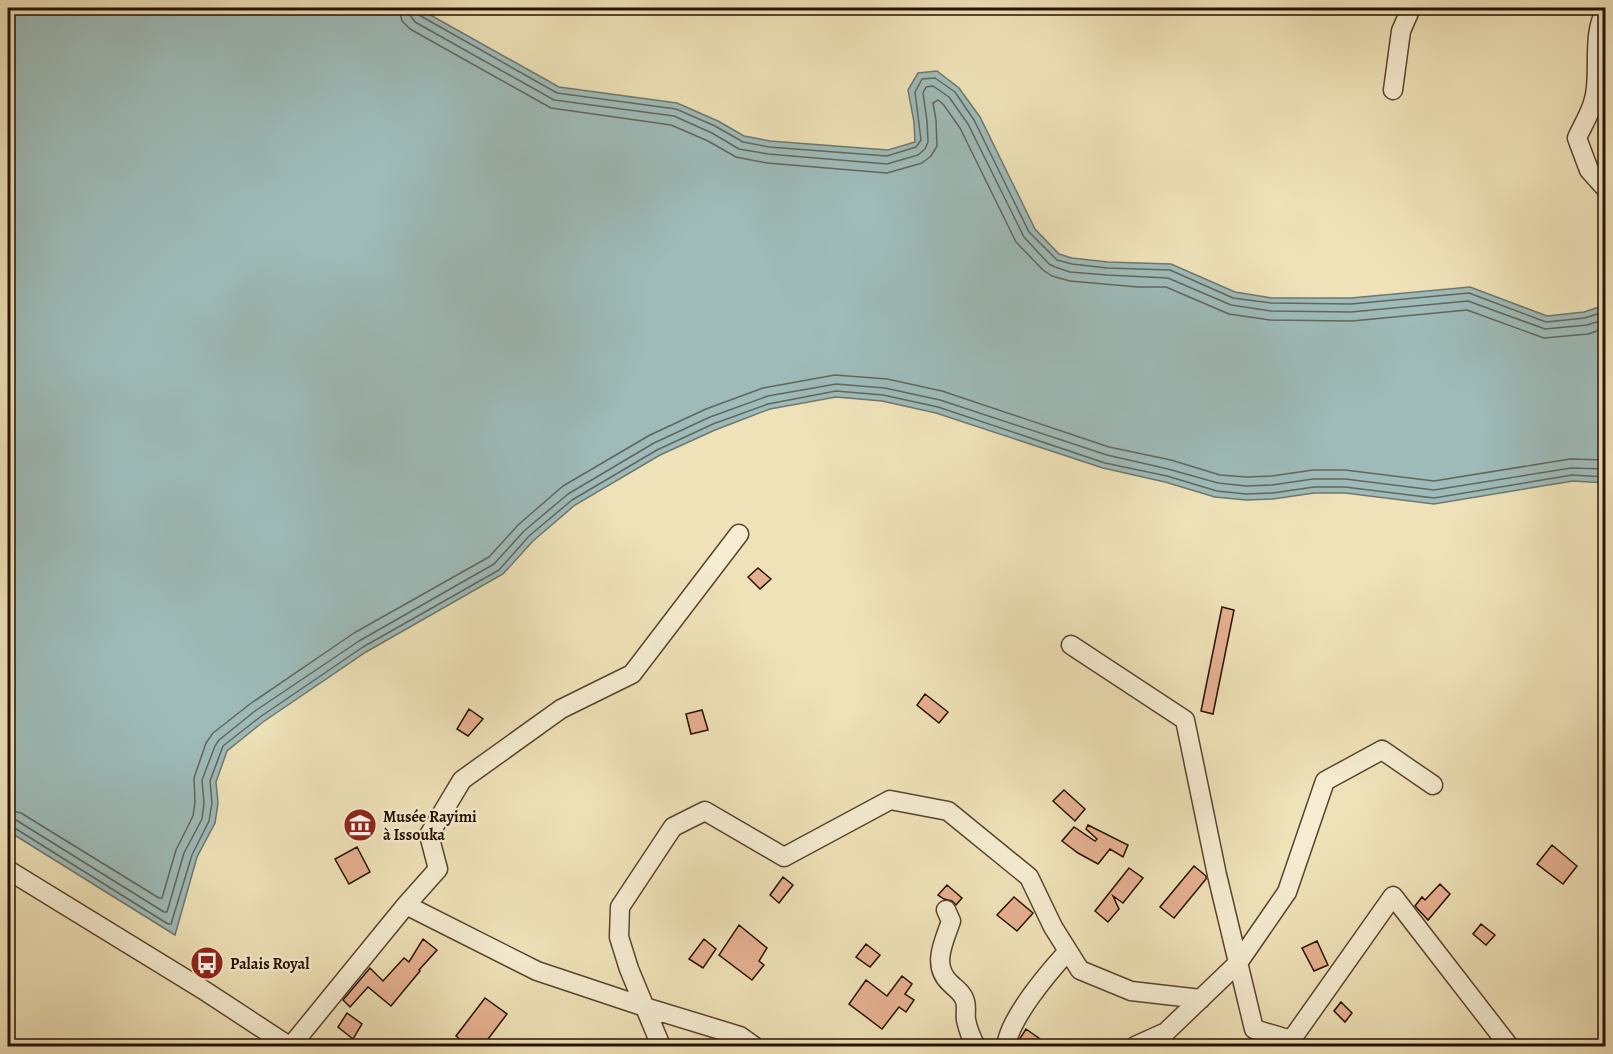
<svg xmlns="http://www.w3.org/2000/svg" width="1613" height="1054" font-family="Alegreya,serif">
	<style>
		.water { fill: #9ebbb9; stroke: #6f776f; stroke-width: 1.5 }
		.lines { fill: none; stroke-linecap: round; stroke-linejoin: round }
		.shore { stroke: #63665d; stroke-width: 1.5 }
		.building { fill: #e6b192; stroke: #281001; stroke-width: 1.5 }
		.minor-casing { stroke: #5a442f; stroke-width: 21 }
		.minor { stroke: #f5ecd1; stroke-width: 18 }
		.labels { text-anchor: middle; stroke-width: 4.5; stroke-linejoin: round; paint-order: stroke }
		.poi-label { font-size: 16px; font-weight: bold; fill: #281001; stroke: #f5ecd1; text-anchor: start }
	</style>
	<rect width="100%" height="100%" fill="#efe2b8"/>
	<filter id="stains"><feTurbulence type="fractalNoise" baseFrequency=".00333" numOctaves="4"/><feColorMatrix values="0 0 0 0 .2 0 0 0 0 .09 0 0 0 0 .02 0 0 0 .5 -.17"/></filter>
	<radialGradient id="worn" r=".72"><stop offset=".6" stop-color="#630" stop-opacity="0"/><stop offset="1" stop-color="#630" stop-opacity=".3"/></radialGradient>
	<path class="water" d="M8 8H418L559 87 677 103 718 121 744 136 770 141 888 150 915 142 914 122 908 90 918 73 937 71 959 88 980 117 1035 229 1059 254 1072 258 1108 262 1171 264 1235 292 1272 298H1351L1470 287 1547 316 1584 312 1605 305V483L1573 481 1434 504 1345 493H1314L1273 499 1246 500 1215 497 1165 482 1103 468 936 413 882 401 836 397 770 409 715 430 660 455 575 505 533 541 503 574 366 652 263 722 227 751 216 782 218 803 215 823 197 857 175 935 8 831Z"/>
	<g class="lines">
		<path class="shore" d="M399 8 402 21 410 29 551 108 671 125 708 141 736 157 767 163 887 173 922 163 931 156 937 146 936 120 933 103 938 100 943 104 960 128 1016 242 1043 270 1052 276 1070 281 1138 287H1166L1229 314 1270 320 1352 321 1467 310 1544 338 1588 334 1606 328
			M408 8 410 15 415 22 554 100 674 116 712 133 739 149 768 154 887 164 918 155 925 149 928 142 927 121 923 93 926 87 933 86 949 97 968 124 1024 237 1049 264 1055 267 1070 272 1107 275 1168 278 1231 305 1271 311 1351 312 1468 301 1545 329 1587 325 1606 319
			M416 8 419 15 557 93 676 109 715 126 743 142 769 147 887 156 916 147 921 140 915 92 922 79 935 78 955 92 974 120 1029 232 1057 260 1072 264 1107 268 1170 270 1233 298 1271 303 1351 304 1469 293 1546 322 1585 318 1606 311
			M8 810 21 813 159 898H162L176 850 193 816 195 802 194 778 206 743 213 733 250 704 354 633 489 557 518 525 563 486 650 435 706 409 763 388 835 375 887 379 942 391 1109 447 1171 460 1220 475 1247 477 1272 476 1313 470H1345L1434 481 1570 459 1606 460
			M8 819 16 820 164 912H167L184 853 202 819 204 803 202 780 215 746 219 740 255 711 359 641 494 564 524 531 568 494 654 443 710 417 768 396 836 384 885 388 940 400 1107 455 1168 469 1218 483 1246 486 1272 485 1313 479H1345L1434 490 1571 468 1606 469
			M8 826 13 827 168 924H171L192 855 209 821 212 803 210 781 223 746 260 717 363 647 499 570 529 536 572 500 657 450 713 424 768 404 836 391 883 395 938 407 1105 463 1167 476 1217 491 1246 494 1273 493 1314 487H1345L1434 498 1572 475 1606 477"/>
	</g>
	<path class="building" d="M758 568 771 579 760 589 748 577Z
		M1222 607 1234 610 1213 714 1201 711Z
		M925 694 948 712 939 723 917 705Z
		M469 709 483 719 468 736 457 729Z
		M702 710 708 730 691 734 686 714Z
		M1064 790 1085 809 1075 821 1053 801Z
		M1088 825 1128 845 1123 857 1110 849 1098 864 1078 853 1062 841 1074 827 1095 841 1097 839 1086 829Z
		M1552 845 1577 866 1563 884 1537 864Z
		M357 847 370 872 349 884 335 859Z
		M1194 866 1206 876V879L1174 918 1160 907Z
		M1129 868 1143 878 1123 903 1113 896 1119 909 1108 922 1095 911Z
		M783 877 793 885 779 903 770 895Z
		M1440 884 1450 894 1428 920 1415 906 1422 897 1425 900Z
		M947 885 962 898 956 905 952 901 944 899 938 895Z
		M1014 897 1033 913 1017 931 997 915Z
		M1481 924 1495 935 1486 945 1473 934Z
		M739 925 767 948 759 961 764 965 752 980 719 955Z
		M423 939 437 950 419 970 420 971 391 1006 368 987 350 1007 343 1000 370 968 383 981 404 958 409 962Z
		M704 939 716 949 703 968 689 959Z
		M1317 941 1328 965 1314 971 1302 948Z
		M866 944 880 955 870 967 856 957Z
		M902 976 912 984 905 994 914 1000 906 1012 899 1007 882 1029 849 1004 866 980 887 996Z
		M485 998 507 1014 482 1047H469L456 1036Z
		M1341 1002 1352 1013 1345 1022 1334 1011Z
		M347 1013 362 1024 353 1039 338 1027Z
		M1026 1029 1040 1039 1035 1047H1028L1019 1040Z"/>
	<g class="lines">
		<defs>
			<path id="minor" d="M1606 11C1591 32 1601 75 1594 99 1591 113 1582 126 1577 138L1589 170 1606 189
				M1393 90 1401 31 1411 8
				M1071 645 1185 720 1217 875 1254 1029 1291 1040
				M8 870 202 989 289 1046
				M406 905 438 869 429 835 462 780 561 709 632 674 739 534
				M946 910 951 921C944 942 931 965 950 983 956 989 963 993 965 1001 967 1007 965 1014 966 1020 968 1029 971 1038 976 1046
				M291 1046 406 905 537 971 645 1007 740 1036 754 1046
				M661 1046 629 969 619 937 620 907 673 827 705 811 784 857 890 800 948 811 1029 877 1053 927 1080 970 1131 991 1201 999
				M1006 1046C1010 1018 1048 973 1068 951
				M1135 1046 1166 1032 1238 963 1287 892 1325 781 1382 750 1433 785
				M1287 1046 1393 896 1509 1046"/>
		</defs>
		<use href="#minor" class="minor-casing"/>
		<use href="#minor" class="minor"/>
	</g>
	<defs>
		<symbol id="museum-disc" viewBox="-11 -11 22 22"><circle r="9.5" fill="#8f2418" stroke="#f5ecd1"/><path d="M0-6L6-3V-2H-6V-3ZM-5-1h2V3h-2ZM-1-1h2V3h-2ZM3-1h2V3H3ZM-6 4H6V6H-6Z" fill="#fff"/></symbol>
		<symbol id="bus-disc" viewBox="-11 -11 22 22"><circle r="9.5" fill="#8f2418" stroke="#f5ecd1"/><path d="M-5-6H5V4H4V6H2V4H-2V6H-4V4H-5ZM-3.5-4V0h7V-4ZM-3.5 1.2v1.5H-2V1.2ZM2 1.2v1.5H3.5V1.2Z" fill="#fff"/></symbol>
	</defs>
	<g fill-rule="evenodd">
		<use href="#museum-disc" x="341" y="806" width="38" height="38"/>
		<use href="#bus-disc" x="188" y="944" width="38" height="38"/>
	</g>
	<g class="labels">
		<g class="poi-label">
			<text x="383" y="822">Musée Rayimi<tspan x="383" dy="18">à Issouka</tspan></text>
			<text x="230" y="969">Palais Royal</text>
		</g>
	</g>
	<rect width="1613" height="1054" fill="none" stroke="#efe2b8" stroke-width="30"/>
	<rect x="9" y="9" width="1595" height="1036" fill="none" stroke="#281001" stroke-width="3"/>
	<rect x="15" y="15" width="1583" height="1024" fill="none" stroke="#281001" stroke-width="1.5"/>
	<rect width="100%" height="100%" filter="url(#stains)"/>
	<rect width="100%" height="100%" fill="url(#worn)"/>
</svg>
